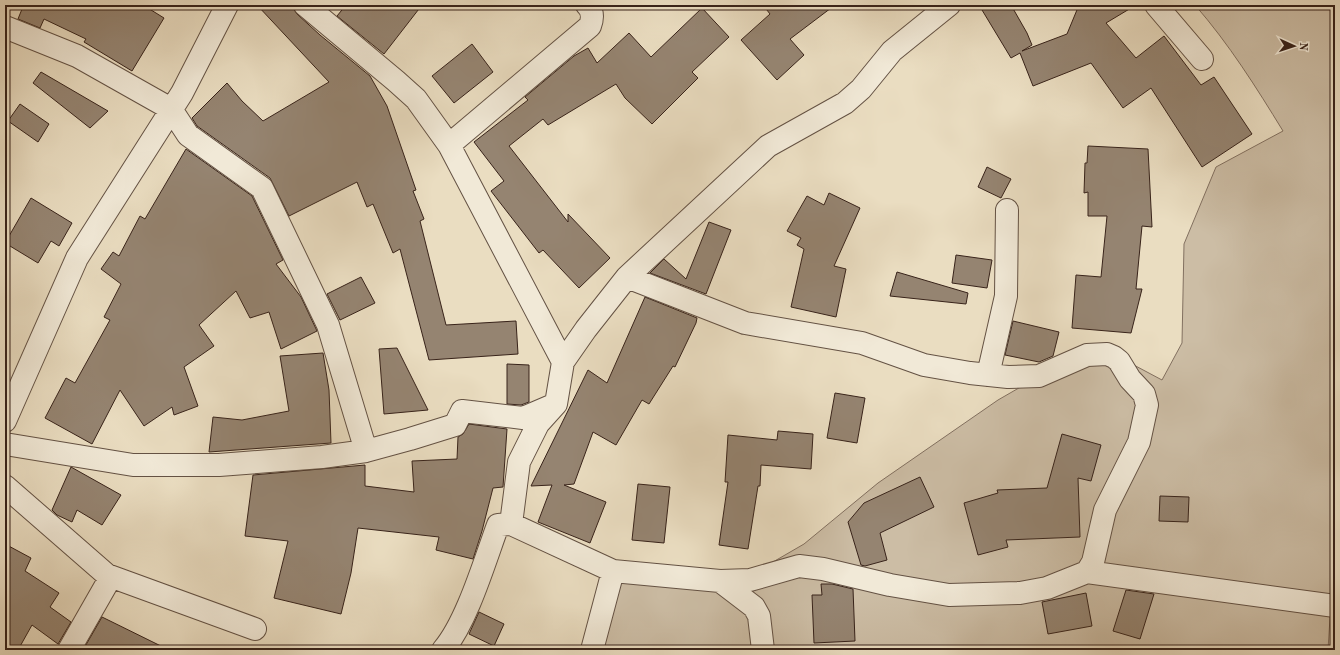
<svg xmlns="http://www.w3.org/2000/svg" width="1340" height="655" font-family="'Old Standard TT',serif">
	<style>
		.green { fill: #ccbda5; stroke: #827060 }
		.building { fill: #958471; stroke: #38231a }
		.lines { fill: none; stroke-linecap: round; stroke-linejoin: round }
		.minor-casing { stroke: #645244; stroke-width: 24 }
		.minor { stroke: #f1e9d7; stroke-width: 22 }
	</style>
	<rect width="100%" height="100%" fill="#eaddc1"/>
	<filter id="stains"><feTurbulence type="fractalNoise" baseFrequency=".005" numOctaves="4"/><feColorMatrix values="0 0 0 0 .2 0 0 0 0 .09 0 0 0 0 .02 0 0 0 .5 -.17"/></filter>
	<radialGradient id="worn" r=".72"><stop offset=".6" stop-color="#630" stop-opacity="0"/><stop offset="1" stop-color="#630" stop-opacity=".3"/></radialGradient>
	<path class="green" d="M1195 5H1335V537L1328 650H597L611 585 642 574 754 573 804 544 878 483 998 400 1057 366 1100 347 1162 380 1182 343 1184 244 1216 167 1283 131C1256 87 1229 44 1195 5Z"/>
	<path class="building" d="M13 5H143L164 18 132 71 84 42 86 39 44 19 40 28 18 19 22 9Z
		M257 5H291L297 14 320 35 370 76 387 106 416 190 413 191 424 219 420 221 446 325 516 321 518 354 429 360 400 249 393 253 373 204 367 207 357 182 289 216 270 178 197 126 192 118 227 83 242 101 263 121 329 82Z
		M346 5H422L384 54 337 16Z
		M763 5H835L790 39 804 55 777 80 741 40 770 14Z
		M979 5H1011L1027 33 1032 45 1022 51 1067 34 1079 5H1136L1106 23 1136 58 1164 36 1201 85 1214 77 1252 134 1202 167 1151 88 1123 108 1091 63 1033 86 1020 53 1011 58Z
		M702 8 729 37 692 72 698 78 652 124 625 98 616 84 548 125 543 119 509 146 568 222V214L610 258 579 288 543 250 539 253 491 191 504 181 474 142 528 100 525 97 574 56 588 48 597 63 629 33 651 57Z
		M472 44 493 72 454 103 432 76Z
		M41 72 108 111 90 128 33 83Z
		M20 104 49 124 38 142 8 121Z
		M1088 146 1148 149 1152 227 1142 226 1136 289H1142L1131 333 1072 328 1076 275 1101 277 1107 216H1088V192L1084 193 1085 163H1087Z
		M186 149 252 196 283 260 276 264 301 297 317 331 281 349 269 312 250 318 236 291 199 325 214 346 184 367 198 406 174 415 172 407 144 426 120 390 92 444 45 418 66 378 75 383 110 320 104 317 121 284 101 269 113 252 119 256 140 216 145 219Z
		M987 167 1011 179 1001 198 978 187Z
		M829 193 860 208 834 266 846 269 836 317 791 307 804 249 797 245 801 238 787 231 807 196 824 205Z
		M31 198 72 223 59 246 51 241 38 263 5 243Z
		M709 222 731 230 706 294 650 273 664 259 686 279Z
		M956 255 992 260 987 288 952 283Z
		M897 272 968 293 966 304 890 296Z
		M361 277 375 303 340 320 327 294Z
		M645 297 697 318 696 323 675 367 673 366 649 404 642 400 616 445 593 432 574 484 564 485 606 502 590 543 538 522 552 485 531 486 588 370 607 383Z
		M1013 321 1059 332 1053 356 1039 362 1005 355Z
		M397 348 428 410 384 414 379 349Z
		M323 353 329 390 331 443 209 452 213 417 242 420 289 411 280 356Z
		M507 364 529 365V402L521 405 507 404Z
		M835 393 865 398 857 443 827 438Z
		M469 424 507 429 503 487 493 488 482 531 473 559 436 550 439 537 358 528 351 573 341 614 274 598 288 541 245 536 253 475 365 465V486L414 492 412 461 457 459 458 437 463 434Z
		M778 431 813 434 811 469 761 465 760 486H758L748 549 719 545 728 482H725L728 435 777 440Z
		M1062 434 1101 445 1091 481 1078 478 1080 537 1006 540 1008 547 978 555 964 503 998 493 997 490 1047 488Z
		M71 467 121 495 102 525 77 510 72 522 57 515 52 510Z
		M920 477 934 507 880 533 887 560 865 566 861 565 848 522 864 503Z
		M638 484 670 487 664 543 632 540Z
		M1160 496 1189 497 1188 522 1159 521Z
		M5 544 31 558 25 571 59 593 50 607 71 622 58 644 32 625 18 650H5Z
		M821 584H832L853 589 855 641 814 643 812 595H822Z
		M1126 590 1154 594 1140 639 1113 631Z
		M1086 593 1092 626 1048 634 1042 602Z
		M479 612 504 624 494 646 469 634Z
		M102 617 169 650H83Z"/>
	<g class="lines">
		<defs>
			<path id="minor" d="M305 5 396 81 416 99 449 145 563 362
				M1156 5 1202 59
				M5 27 77 56 171 109 188 135 262 188 328 325 366 451
				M449 145 590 26C593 18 593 11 587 5
				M988 375 1006 296 1007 210
				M5 421 77 258 182 93 227 5
				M5 444 133 465H219L322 457 366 451 410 439 455 425 462 411 523 418 551 406
				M5 486 107 575 109 580 69 650
				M511 524 613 571 720 581 750 580 799 566 823 569 890 585 949 595 1020 593 1047 588 1087 572 1093 562 1105 510 1139 442 1147 405 1144 394 1130 379 1119 361 1114 357 1107 354 1087 355 1039 376 1008 377 970 373 924 365 862 343 745 323 627 277
				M1087 572 1335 606
				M107 575 255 629
				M720 581 754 607 759 616 763 650
				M443 650C467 622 485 560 498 525L511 524 519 462 538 424 556 404 563 362 586 329 627 277 768 146 845 103 861 89 892 51 949 5
				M592 650 613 571"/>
		</defs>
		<use href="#minor" class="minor-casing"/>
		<use href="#minor" class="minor"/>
	</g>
	<rect width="1340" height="655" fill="none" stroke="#eaddc1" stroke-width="20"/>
	<rect x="6" y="6" width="1328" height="643" fill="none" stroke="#38231a" stroke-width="2"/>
	<rect x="10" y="10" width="1320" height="635" fill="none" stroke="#38231a"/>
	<g transform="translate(1294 46) rotate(93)" stroke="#f1e9d7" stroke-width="3" paint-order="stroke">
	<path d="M0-3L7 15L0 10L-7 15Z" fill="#38231a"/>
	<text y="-6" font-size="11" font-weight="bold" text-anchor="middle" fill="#38231a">N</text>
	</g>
	<rect width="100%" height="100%" filter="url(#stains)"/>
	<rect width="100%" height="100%" fill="url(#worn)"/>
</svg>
